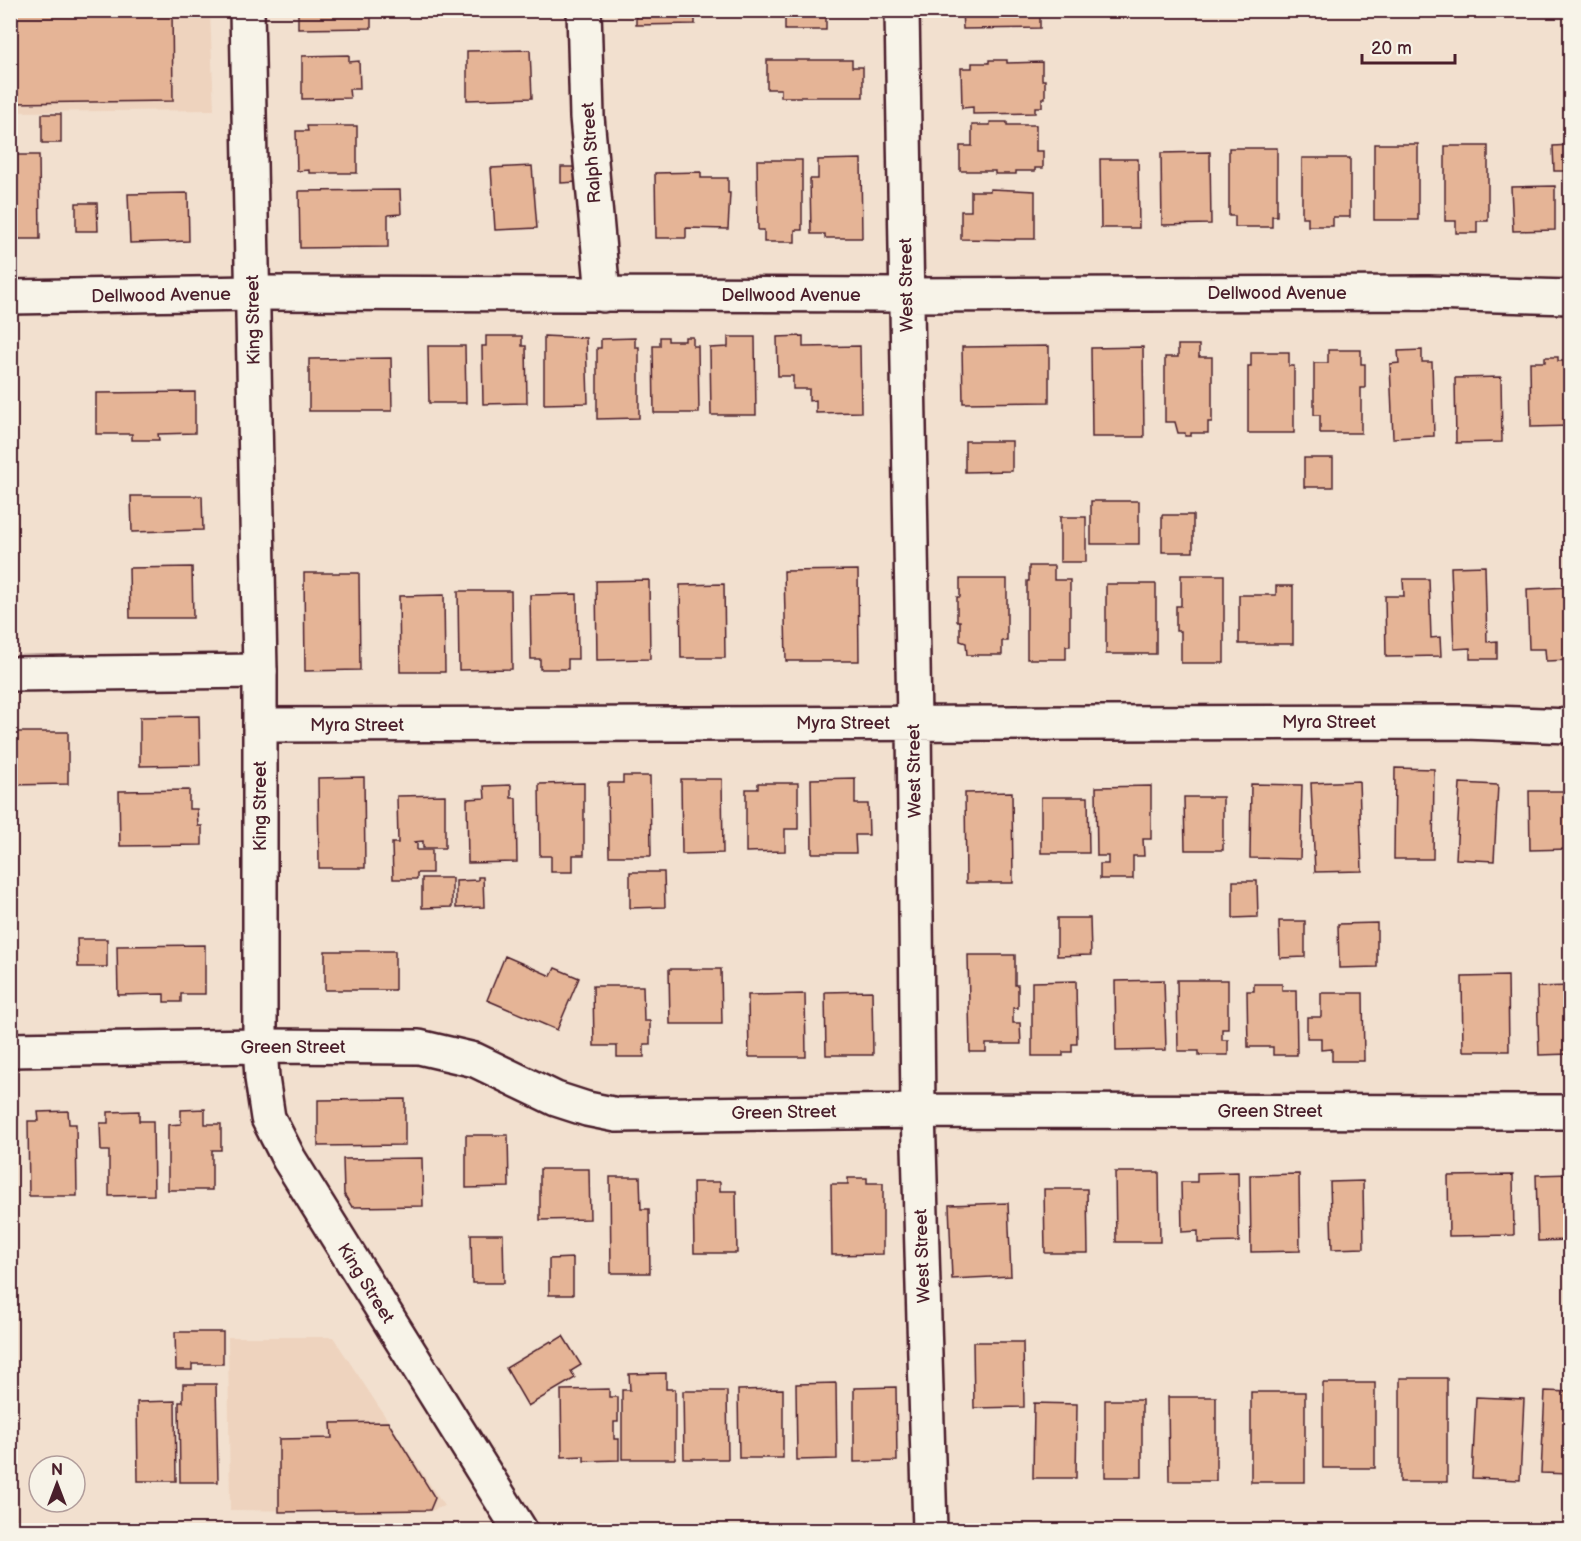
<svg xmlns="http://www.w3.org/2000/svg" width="1581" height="1541" font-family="'Balsamiq Sans',sans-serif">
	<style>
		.built { fill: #eed3be }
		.building { fill: #e5b496; stroke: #4a1f2b; stroke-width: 1.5 }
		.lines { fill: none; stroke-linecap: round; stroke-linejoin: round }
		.street-casing { stroke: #4a1f2b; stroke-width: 38 }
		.secondary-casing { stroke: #4a1f2b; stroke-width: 38 }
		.street { stroke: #f7f3e8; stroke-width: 33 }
		.secondary { stroke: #f7f3e8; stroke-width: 33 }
		.labels { text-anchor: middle; stroke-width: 6; stroke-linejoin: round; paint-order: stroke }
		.street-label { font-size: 18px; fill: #4a1f2b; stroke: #f7f3e8 }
	</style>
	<rect width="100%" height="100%" fill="#f2e0cf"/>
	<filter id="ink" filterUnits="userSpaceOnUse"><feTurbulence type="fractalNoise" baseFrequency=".0167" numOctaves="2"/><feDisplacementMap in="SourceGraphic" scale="12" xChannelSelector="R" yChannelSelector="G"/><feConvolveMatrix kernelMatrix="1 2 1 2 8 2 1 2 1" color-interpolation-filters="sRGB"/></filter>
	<g filter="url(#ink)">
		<path class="built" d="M10 11H210L214 110 11 112Z
			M228 1337H333L444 1506 428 1512 230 1510Z"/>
		<path class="building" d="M10 10H172L173 101 10 103Z
			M298 10H371V28L298 29Z
			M636 10H695V24L636 25Z
			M785 10H826V30H785Z
			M962 10H1040V28L963 29Z
			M530 50 532 98 467 100V51Z
			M349 55V62L359 61 360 89H349L350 98 302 99V56Z
			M767 60H852V67H863V97H781V89H767Z
			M989 60H1007V63L1042 62V80H1045V98H1042V107H1035V113L973 114V107L962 108 961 68H972V63H989Z
			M42 114H61V143H42Z
			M990 122H1007V125H1036V151H1043V168H1035V171H1016V174H995V171H960V146H972V125H990Z
			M307 126H357V173H309V170L297 171 296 131H308Z
			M1374 144H1418V220H1374Z
			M1570 145V171H1554L1553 146Z
			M1445 146H1488V221H1477V233H1456V221H1445Z
			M1229 148H1277V216H1272V227H1235V216H1229Z
			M1210 152 1211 224 1162 225 1161 153Z
			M10 155H39L40 239H10Z
			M1302 158H1350V217H1333V226H1308V217H1302Z
			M861 159 862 238H825V234H811L810 179H818V160Z
			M1100 159H1138L1139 228H1101Z
			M757 160H802V230H795V242H764V230H758Z
			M532 166 537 228 495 230 491 168Z
			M561 167H577V182L561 183Z
			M701 172V178H728V193H730L728 229 686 228V238H656L655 173Z
			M1555 186V230L1513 231 1511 187Z
			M990 189 1035 191V239H1015V240L961 239V211H971V191H990Z
			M400 190 401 214 388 215V247L300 248 299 191Z
			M188 193 189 241 130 243 128 194Z
			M76 203H97L98 231H76Z
			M486 336H522V346H526L527 403 483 404 482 346H486Z
			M544 336 586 338 588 403 544 404Z
			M803 336V347L860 346 861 412 816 413V400L809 401V389H793V376H778L777 337Z
			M660 337H668V341H685V337H693V346H698L699 413H654L653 346H660Z
			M728 337H755L756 415H711L710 348 728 347Z
			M635 338V347H639V418L597 419V348H601V339Z
			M1178 345H1199V357H1212V422H1208V433H1191V436H1185V433H1178L1175 422H1165V357H1178Z
			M428 346H465L466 403H429Z
			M1049 346V402L963 403 962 347Z
			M1143 347 1144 437H1092L1091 348Z
			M1328 350H1361V364H1365V388H1361V433H1320V415H1314V363H1328Z
			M1422 350V362H1432L1434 436 1393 438 1390 364 1399 363 1398 351Z
			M1251 352H1289V366H1294V433H1248V366H1251Z
			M1545 357H1558V361H1570V426L1531 427 1530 362H1545Z
			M391 358 392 411H309V359Z
			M1501 377 1502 442 1456 443 1455 378Z
			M195 392V433L158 434 159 440H132V434H96V393Z
			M965 441H1012V471L965 472Z
			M1304 458H1333V487H1304Z
			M131 496H202L203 530 132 532Z
			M1091 501H1139V544H1091Z
			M1162 515H1193V552H1162Z
			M1060 517H1086V562H1060Z
			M1029 566H1054V580H1070V646H1066V659H1027V581H1029Z
			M1485 566 1487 642 1497 641V659H1470V648L1454 649 1451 567Z
			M192 567 193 618H130L129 568Z
			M858 570 859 661H786L784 571Z
			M304 573H359L360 670 305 671Z
			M1181 575H1224V663H1181V631H1176V606H1181Z
			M960 579H1007V641H1002V655H967L966 643 960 641V621H957V597H960Z
			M1403 579H1429L1431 638 1440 637 1441 656 1386 657 1385 596H1404Z
			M649 580 650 659 597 660 596 581Z
			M724 584 725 658H681L680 585Z
			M1106 584H1156V654H1106Z
			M1276 586H1293V644H1239V595H1276Z
			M1570 587V660L1546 661 1545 649H1529L1527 589Z
			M458 591H511L512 669 459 670Z
			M577 594 578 659H568V669H540V659H531L530 595Z
			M444 595 445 672H400L399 596Z
			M199 716 200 765 140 766V717Z
			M10 732H68V784L10 785Z
			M1395 768 1434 769 1433 859H1394Z
			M623 776H650L651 856H609L608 783H623Z
			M364 777 365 868H319L318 778Z
			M855 778V804H868L869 835H855L856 853H812L811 779Z
			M681 779H722L723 853 682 854Z
			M1359 781 1362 871 1315 872 1311 783Z
			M584 783V855H573V872H551V856H540L539 784Z
			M758 783H798V829H785V851L746 852V789H758Z
			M1460 783 1498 785 1494 861 1456 859Z
			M1251 784 1302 785 1300 859 1250 858Z
			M511 785V798H516L517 862 468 863 467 799 485 798 484 786Z
			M1151 786V839H1143L1144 856H1133V879H1100V864H1108V856H1097L1096 787Z
			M189 790V809H197L198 826H202V845L120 846 119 791Z
			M1529 791H1570V849L1530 850Z
			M1012 792 1013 883H966L965 793Z
			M445 795V848H423V841L413 842 417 843V850H432V873H417V879H393L392 843H398L397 796Z
			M1041 797H1088L1089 853H1041Z
			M1184 797H1223V850H1185Z
			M630 872H664L665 907 630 908Z
			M478 877H483L484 907 456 908V881L478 880Z
			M422 878H452V907L422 908Z
			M1233 881H1257L1258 917 1233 918Z
			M1057 918H1090L1091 955 1057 956Z
			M1279 921H1305V957L1280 958Z
			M1377 923V967L1339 968 1338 924Z
			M77 939H107V967H78Z
			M205 945V994H181V1002H164V994L118 995 117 946Z
			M325 951H395V990H325Z
			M968 955H1015V985H1018V1008H1013V1023H1020L1021 1044H986V1052H970Z
			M505 956 551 976 555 968 579 978 557 1030 487 1000Z
			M669 969H721L722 1024H670Z
			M1508 976 1509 1051H1463L1462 977Z
			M1164 980 1166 1050 1116 1051 1115 981Z
			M1177 980H1228V1029H1222V1040H1228V1055H1199V1051H1178Z
			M1076 981 1077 1044H1072V1052H1063V1056H1032V982Z
			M1254 984H1282V990H1296L1297 1055H1273V1047H1248L1247 991H1254Z
			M593 986H643L644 1021H650V1044H644V1057H617V1046H594Z
			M1570 986V1054L1539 1055 1537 987Z
			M872 991 873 1055H826L825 992Z
			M1321 993H1363L1364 1061H1332V1049L1321 1050V1038H1307V1017H1321Z
			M805 994 806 1057H749L748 995Z
			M405 1099V1145L318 1146V1100Z
			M205 1109V1124H221V1150H212V1190H168V1125L181 1124V1110Z
			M68 1111 69 1124H76L77 1196H29L28 1121H39L38 1112Z
			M139 1111V1121H153L154 1195 109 1196V1151H101L100 1123H108V1112Z
			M466 1135H508L509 1187 466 1188Z
			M422 1158 423 1206 352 1207 344 1194 343 1159Z
			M540 1169H589L590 1219 540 1220Z
			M1115 1172H1159L1160 1242H1116Z
			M1238 1172 1239 1242 1198 1243V1231L1182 1232 1181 1182H1197V1173Z
			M1299 1174 1300 1251 1251 1252 1250 1175Z
			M1570 1174V1240L1538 1241 1536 1175Z
			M1513 1175 1514 1235 1449 1236 1448 1176Z
			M610 1177H640L641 1209H649L650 1273H611Z
			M848 1178H867V1183H883V1254L832 1255 831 1184H848Z
			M1363 1181 1364 1248 1332 1249 1330 1182Z
			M693 1182H720V1191H736L737 1253H694Z
			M1044 1189H1087L1088 1253H1045Z
			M1008 1203 1011 1276 952 1279 949 1205Z
			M471 1234H503L504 1283H472Z
			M573 1258V1295H549V1259Z
			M175 1332H223V1364H192V1370H176Z
			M563 1336 581 1365 571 1371 575 1378 528 1406 506 1368 551 1341 552 1343Z
			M973 1342H1023L1024 1407 974 1408Z
			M666 1373V1389H675V1459H622V1390H630L629 1374Z
			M1400 1378H1447V1482H1400Z
			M836 1383 837 1459 797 1460 796 1384Z
			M1323 1383H1375V1468H1323Z
			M183 1384H216L218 1482H180L179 1402H183Z
			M896 1387 897 1461 854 1462V1388Z
			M609 1389V1397H618V1422H614V1439H619V1460L584 1461V1456L562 1457 561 1390Z
			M783 1389V1458H739L738 1390Z
			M683 1391H727L728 1459H684Z
			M1545 1391 1570 1392V1474L1541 1473Z
			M1251 1392H1305V1482H1251Z
			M1168 1397H1216V1481H1169Z
			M1476 1397 1524 1399 1520 1480 1472 1478Z
			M1105 1400H1142V1477H1105Z
			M175 1401 176 1481H138L137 1402Z
			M1034 1403 1077 1404 1076 1478H1033Z
			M388 1422 435 1498 430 1510 279 1512V1439L332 1438 331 1423Z"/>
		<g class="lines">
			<defs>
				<path id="street" d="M584 10 587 117 603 295
					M902 10 914 722 918 1111 930 1530
					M10 297 253 293 906 295 1428 293 1570 297
					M10 674 260 671
					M260 725 1465 722 1570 726
					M10 1050 260 1046 419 1047 475 1060 556 1099 587 1109 617 1115 918 1111 1570 1112"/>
				<path id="secondary" d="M247 10 260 671V1046L262 1078 268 1118 289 1159 520 1530"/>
			</defs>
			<use href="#street" class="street-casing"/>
			<use href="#secondary" class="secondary-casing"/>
			<use href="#street" class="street"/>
			<use href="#secondary" class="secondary"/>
		</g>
	</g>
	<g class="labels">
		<g class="street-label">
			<text transform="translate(591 153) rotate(-94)" y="6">Ralph Street</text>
			<text transform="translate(906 285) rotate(-91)" y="6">West Street</text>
			<text x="1277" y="299">Dellwood Avenue</text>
			<text transform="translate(161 295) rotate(-1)" y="6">Dellwood Avenue</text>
			<text x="791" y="301">Dellwood Avenue</text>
			<text transform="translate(253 320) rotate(-91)" y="6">King Street</text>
			<text x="1329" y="728">Myra Street</text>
			<text x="843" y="729">Myra Street</text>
			<text x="357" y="731">Myra Street</text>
			<text transform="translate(914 771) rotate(-91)" y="6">West Street</text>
			<text transform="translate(260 806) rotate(-90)" y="6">King Street</text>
			<text x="293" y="1053">Green Street</text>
			<text x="1270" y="1117">Green Street</text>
			<text transform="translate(784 1112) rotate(-1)" y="6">Green Street</text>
			<text transform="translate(922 1256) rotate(-92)" y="6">West Street</text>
			<text transform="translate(366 1283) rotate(58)" y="6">King Street</text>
		</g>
	</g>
	<rect width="1581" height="1541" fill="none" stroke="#f7f3e8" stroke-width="36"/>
	<rect x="18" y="18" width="1545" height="1505" fill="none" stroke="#4a1f2b" stroke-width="2" filter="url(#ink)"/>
	<g transform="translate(57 1484)"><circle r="28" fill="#f7f3e8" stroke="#b29e9c" stroke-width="1.5"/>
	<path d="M0-4.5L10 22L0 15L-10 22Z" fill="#4a1f2b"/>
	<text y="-9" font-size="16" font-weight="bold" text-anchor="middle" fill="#4a1f2b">N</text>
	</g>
	<path d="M1362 54v9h93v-9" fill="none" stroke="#4a1f2b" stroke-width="3"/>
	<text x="1371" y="54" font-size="18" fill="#4a1f2b" stroke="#f7f3e8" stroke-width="4.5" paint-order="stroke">20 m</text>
</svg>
